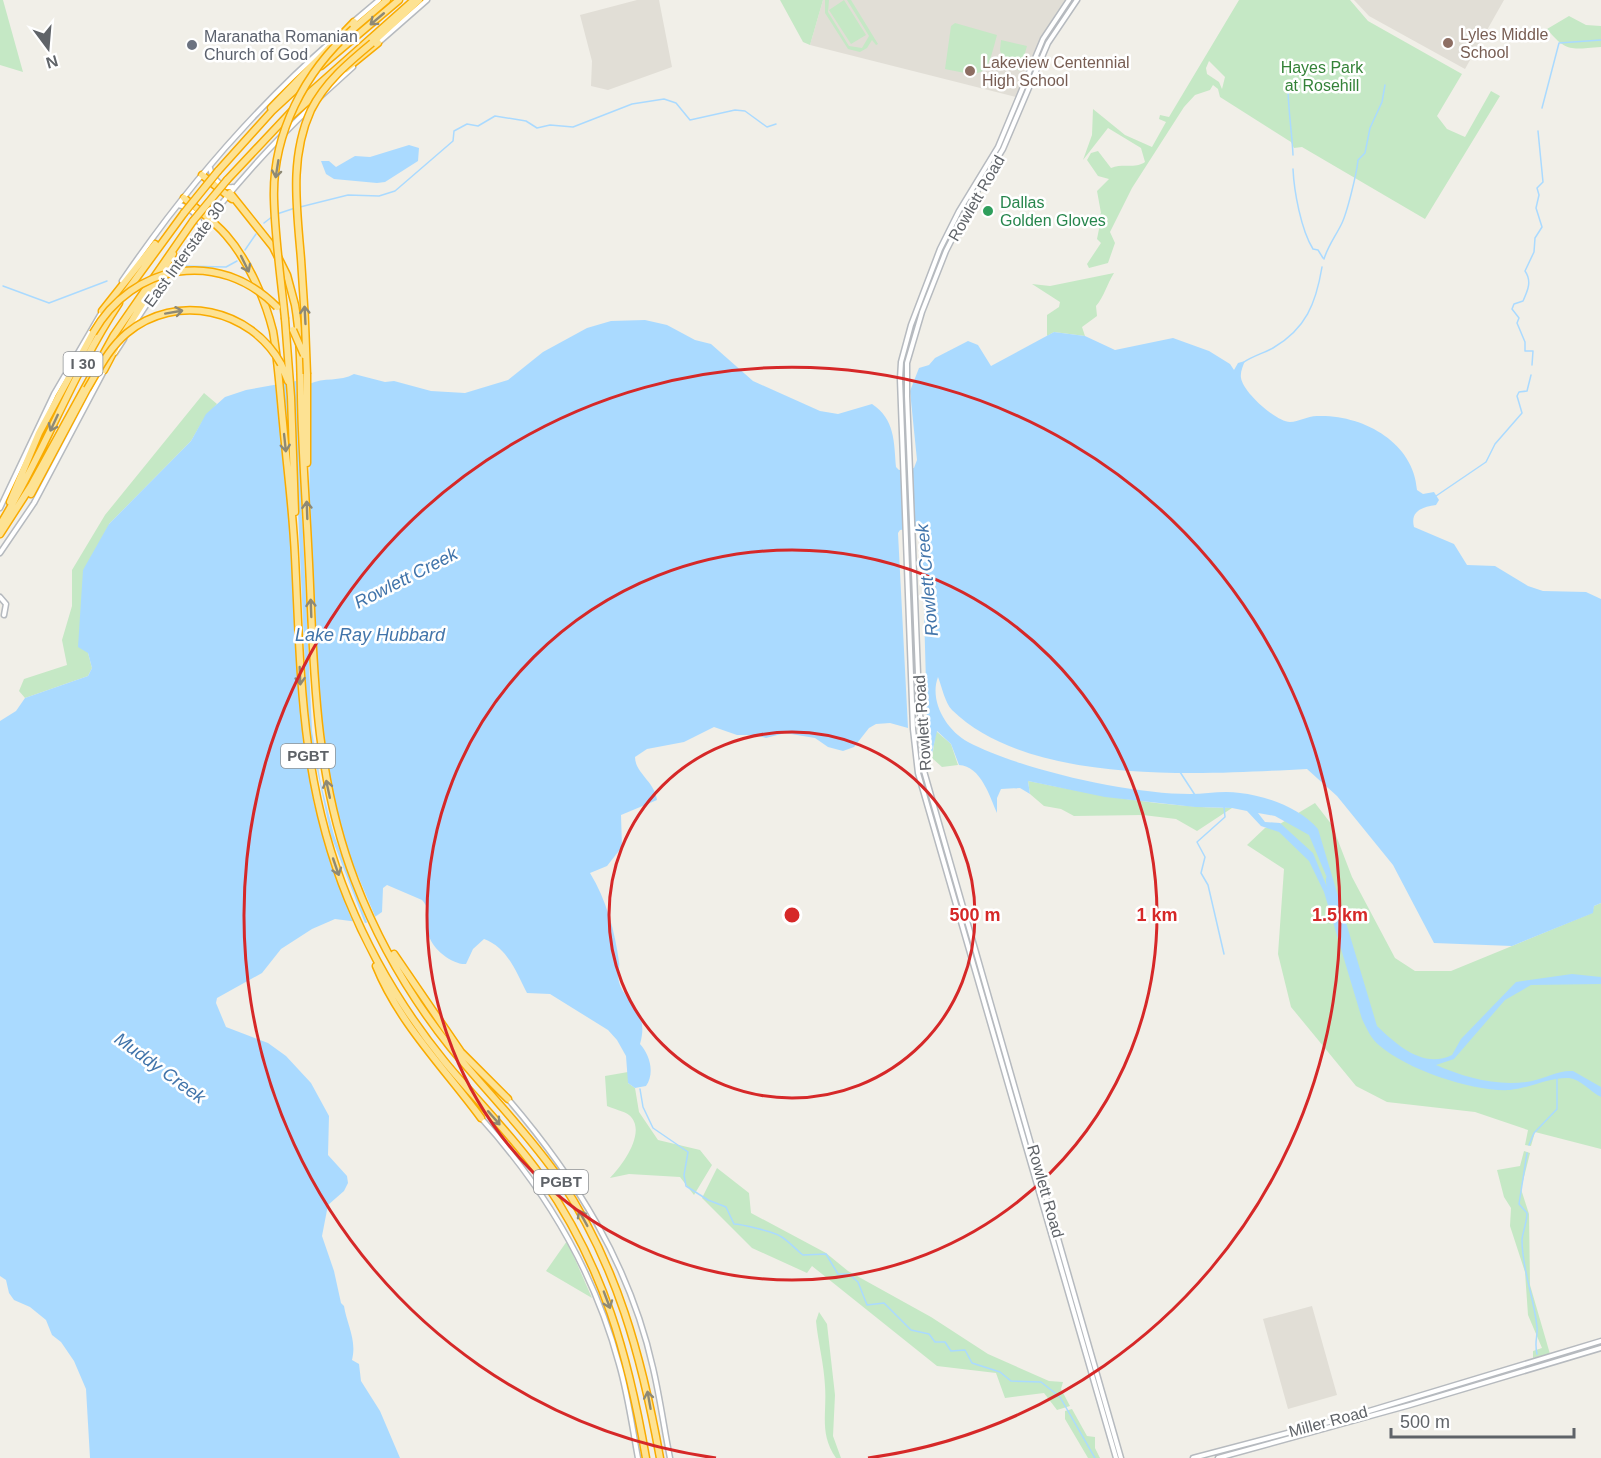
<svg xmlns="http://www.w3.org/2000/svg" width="1601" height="1458" font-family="Helvetica,sans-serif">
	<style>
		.education { fill: #e1ded6 }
		.green { fill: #c5e8c5; fill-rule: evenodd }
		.water { fill: #aadaff; fill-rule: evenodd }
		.pier { fill: #f1efe8 }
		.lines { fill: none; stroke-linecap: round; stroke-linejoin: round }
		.stream { stroke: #aadaff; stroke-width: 1.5 }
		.river { stroke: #aadaff; stroke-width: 4.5 }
		.secondary-casing { stroke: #b6babf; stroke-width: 7 }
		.highway-casing { stroke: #f9ab00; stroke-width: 9 }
		.secondary { stroke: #fff; stroke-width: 4 }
		.highway { stroke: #fde293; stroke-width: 6 }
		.highway-bridge-casing { stroke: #f9ab00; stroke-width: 9; stroke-linecap: butt }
		.highway-bridge { stroke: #fde293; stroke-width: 6 }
		.oneway { stroke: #8e8975 }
		.ring { fill: none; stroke: #d62828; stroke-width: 3 }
		.education-dot { fill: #8d6e63; stroke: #fff; stroke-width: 2 }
		.worship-dot { fill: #6b7280; stroke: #fff; stroke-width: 2 }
		.leisure-dot { fill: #2e9e5b; stroke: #fff; stroke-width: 2 }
		.labels { text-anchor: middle; stroke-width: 5; stroke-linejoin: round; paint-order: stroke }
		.shield { fill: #fff; stroke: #8f9295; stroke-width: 1.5 }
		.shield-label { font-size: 15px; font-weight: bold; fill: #5f6368 }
		.education-label { font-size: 16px; fill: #785e54; stroke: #fff; text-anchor: start }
		.worship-label { font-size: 16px; fill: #5b616d; stroke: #fff; text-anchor: start }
		.park-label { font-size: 16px; fill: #348238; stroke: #fff }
		.street-label { font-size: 16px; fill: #5f6368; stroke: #fff }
		.leisure-label { font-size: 16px; fill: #27864d; stroke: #fff; text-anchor: start }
		.water-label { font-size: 18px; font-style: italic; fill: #4174aa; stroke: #fff }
		.centre { fill: #d62828; stroke: #fff; stroke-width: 3 }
		.ring-label { font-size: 18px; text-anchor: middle; font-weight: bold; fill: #d62828; stroke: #fff; stroke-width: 5; stroke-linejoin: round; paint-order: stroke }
	</style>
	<rect width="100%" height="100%" fill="#f1efe8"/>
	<path class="education" d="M637 0H659L672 67 608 90 591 86 592 61 580 15Z
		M823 0H1067L1039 42 1016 97 810 45Z
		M1354 0H1504L1465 69 1369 16Z
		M1312 1306 1337 1395 1288 1409 1263 1319Z"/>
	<path class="green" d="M0 0H3L23 72 0 65Z
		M780 0H823L810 45 803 42Z
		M825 0H829L828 12 849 46 862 48 869 36 847 0H851L878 44 876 45 872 40 867 48 860 52 848 49 825 13Z
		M844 0 866 35 851 44 829 10Z
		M1239 0H1350L1368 21 1462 74 1437 116 1447 129 1465 137 1491 91 1500 96 1425 219 1302 147 1294 148 1291 142 1220 97 1218 89 1213 85 1210 90 1195 95 1184 107 1132 188 1110 232 1115 243 1108 263 1089 268 1087 264 1101 243 1097 239 1100 224 1094 223 1101 213 1097 191 1109 179 1098 176 1087 160 1091 153 1098 151 1111 168C1123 163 1135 169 1145 162L1141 148 1108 128 1083 160 1092 135 1093 109 1125 135 1152 147 1166 122 1159 119 1160 115 1169 117ZM1209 61 1225 77 1222 89 1219 82 1207 74 1206 68Z
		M1569 16 1586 25 1601 26V47C1571 49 1567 53 1547 29Z
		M955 23 997 35C986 76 987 78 945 69L951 26Z
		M1001 40 1027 46 1020 71 1003 61 1000 50Z
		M1114 273C1107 284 1104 297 1096 306L1097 316 1082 327 1085 336 1054 332 1047 336V315L1059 307 1060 302 1032 284 1050 286Z
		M204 393 217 404 202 422 191 441 109 524 88 653 92 668 88 676 25 698 19 691 24 679 67 665 62 640 72 606V570L105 515Z
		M936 731 951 744 958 765 942 767 932 758Z
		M1028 781C1099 795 1159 807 1232 808L1197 831 1176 819 1143 815 1074 816 1061 809 1044 806 1030 794Z
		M1315 803 1332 825 1352 877 1395 958 1415 971H1451L1592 913 1594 906 1601 903V1149L1535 1132 1531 1146 1525 1145 1528 1130 1475 1112 1387 1102 1356 1086 1291 1007 1278 954 1284 869 1247 845 1265 828H1273Z
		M628 1072V1083L635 1088 639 1112 658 1140 700 1150 712 1165 694 1195 680 1177 629 1174 610 1178C622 1166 648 1131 629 1115 624 1111 613 1109 607 1106L605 1076Z
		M1524 1151 1530 1153 1521 1189 1529 1214 1530 1285 1550 1354 1533 1358V1351L1542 1348 1528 1315 1525 1272 1510 1226 1511 1208 1504 1197 1497 1170 1520 1166Z
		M717 1168 749 1193 751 1213 826 1253 848 1271 931 1317 988 1354 1049 1381 1063 1382 1061 1389 1070 1406 1057 1410 1044 1393 1005 1398 996 1373 937 1366 812 1266 807 1273 752 1248 702 1198Z
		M567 1241 592 1298 546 1271Z
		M819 1312 827 1324 835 1395 833 1436 841 1458H836C819 1433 827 1414 825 1386 824 1364 818 1342 816 1321Z
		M1072 1409 1087 1436 1095 1437V1448L1100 1458H1088L1065 1419V1411Z"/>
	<path class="water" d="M409 145 419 148 418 161 385 182 377 183 334 179 326 174 321 161H329L336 167 355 156 370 157Z
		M645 320 667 325 695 340 711 344 753 381 820 411 838 414 872 404C895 419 894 442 896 467L899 470 914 468 917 460 910 391 919 368 929 365 935 358 968 341 978 345 991 366 1054 332 1085 336 1115 350 1173 338 1209 351 1230 364 1234 370 1238 363 1245 361C1243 366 1240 372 1241 378 1243 392 1276 422 1290 422 1299 422 1307 416 1317 416 1362 414 1414 442 1417 490L1423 494 1434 492 1439 500 1436 505C1422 507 1410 511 1414 527L1454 544 1467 565 1495 566 1528 586 1543 591 1586 592 1601 599V903L1594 906 1593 913 1512 946 1434 943 1393 865 1337 796 1307 769C1205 774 1031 787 952 710 945 703 942 687 938 677 929 701 946 730 968 742 1022 770 1129 794 1190 794 1207 794 1223 790 1240 793 1267 796 1300 808 1318 829L1377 1026C1397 1045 1423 1069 1452 1055L1461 1039 1516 982 1572 974 1601 977V984L1531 985 1505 1000 1454 1059 1436 1065C1466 1078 1499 1087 1532 1081 1546 1078 1558 1070 1573 1071L1601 1087V1097C1590 1092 1581 1079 1569 1078 1550 1077 1530 1088 1510 1090 1473 1092 1408 1070 1380 1046 1371 1039 1367 1029 1362 1019L1324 892 1309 861 1279 832 1261 826 1247 811 1232 808 1195 807 1105 797 1028 781 1030 794 1020 788 1001 789 997 798V813C990 797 981 766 959 765L951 744 937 731 931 758 928 757 922 537 916 528 900 530 898 533 908 728 890 723 876 724 869 728 854 747 843 751 828 747 815 738 785 733 766 738 756 735H737L714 727 684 742 647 749 635 757C635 773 655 782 657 800L621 815 622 847 607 866 590 873C606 899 615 931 619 962 620 967 618 971 618 976 620 1002 651 1007 640 1044 650 1055 655 1073 646 1086L635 1088 628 1083 626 1056 617 1040 608 1030 550 994 527 993C516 972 508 948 484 939L473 949 466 964C453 965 433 950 429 936 425 923 433 912 422 900L387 885 383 888 382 912 366 923 335 919 312 929 281 949 262 973 217 998 216 1003 226 1027 268 1043 286 1056 311 1083 329 1116 328 1155 347 1176 348 1183 344 1191 328 1205 322 1236 334 1271 341 1303 344 1306C347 1325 357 1340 352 1360L359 1364 361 1381 380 1411 400 1458H90L86 1389 74 1361 61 1342 52 1335 46 1320 30 1307 14 1300 9 1293 6 1280 0 1276V721L16 711 25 698 88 676 92 668 88 653 78 647 83 570 109 524 191 441 206 414 225 397 246 390 296 381 304 383 308 391 309 384C324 377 340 382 354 374L385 382 394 381 431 391 465 393 508 380 543 352 587 328 611 321ZM1258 813 1275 816 1309 835 1330 885 1329 892 1313 853 1280 823 1265 822Z"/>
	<path class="pier" d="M296 378 303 380 305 430 310 425 309 513 317 696 333 799 347 850 377 921 368 925 334 835 321 784 312 731Z
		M292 379 306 688 311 741 331 836 366 926 356 924 329 855 314 804 303 742 292 549 276 382 283 381 291 464 288 393 285 380Z"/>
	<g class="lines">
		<path class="stream" d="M1288 87C1288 109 1292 132 1293 155
			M1542 108 1559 43 1601 40
			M1293 169C1294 191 1301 230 1313 249L1318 250 1323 258
			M300 207 348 195 379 196 395 191 453 141 454 131 467 124 478 126 495 116 526 121 537 128 550 125 573 127 632 104 664 99 676 103 690 120 735 110 745 111 767 127 776 124
			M277 214 295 208
			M264 223 273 216
			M245 250 256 234
			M1324 259C1328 246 1335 237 1341 225 1347 214 1357 172 1358 160L1365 153 1370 128 1382 102 1385 85
			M182 266 226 267 237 261
			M3 286 49 303 107 281
			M1244 362C1253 356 1264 353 1273 348 1306 329 1316 303 1322 267
			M1532 365 1533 351H1525V342L1517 323 1519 318 1512 309 1514 304 1523 301C1528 290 1532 281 1525 271L1534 252 1535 238 1542 227 1536 208 1539 195 1537 188 1543 182 1538 131
			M1436 496 1486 462 1495 444 1522 413 1517 396 1519 392 1527 391 1531 375
			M1180 772 1195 795
			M1224 954 1208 885 1201 873 1205 857 1197 842 1225 817 1224 807
			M640 1089 643 1107 653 1128 688 1152 684 1175 686 1186 708 1200 726 1207 734 1224C741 1224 774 1232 780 1236 789 1241 795 1249 803 1255L826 1254 838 1274H849L858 1282 867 1305 884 1303 911 1330 929 1334 935 1342H945L951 1351 965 1350 972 1363 1000 1372 1011 1381 1041 1382 1060 1397 1095 1458
			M1529 1145 1534 1133 1557 1109V1079
			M1527 1153 1519 1204 1527 1213C1527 1222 1522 1235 1522 1240 1522 1270 1534 1297 1537 1327 1538 1337 1534 1341 1537 1354"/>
		<path class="river" d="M1328 879 1330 897"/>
		<defs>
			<path id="secondary" d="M1069 0 1043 39 998 147 959 211 940 249 911 325 901 362 900 379 913 729 918 773 1116 1458
				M1077 0 1048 43 1003 149 973 198 946 251 922 312 907 363V396L919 699 924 771 1121 1458
				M353 22 379 0
				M378 43 427 0
				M321 96 353 67
				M210 168C212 178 222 189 233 187
				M178 205C190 207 198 215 201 227
				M122 281C182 193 254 109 334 39
				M130 330C182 249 241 173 312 106
				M115 353 124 339
				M0 508 54 394 103 310
				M0 553 34 503 105 369
				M0 597 6 604 4 615
				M508 1099C576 1178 630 1265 653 1368 660 1398 664 1428 670 1458
				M481 1118C545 1189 594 1271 619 1364 628 1395 632 1426 638 1458
				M1193 1458 1359 1414 1601 1341
				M1218 1458 1410 1405 1601 1348"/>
			<path id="highway" d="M353 29 387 0
				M372 43 419 0
				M321 66 399 0
				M346 69 378 43
				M271 108 354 22
				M291 116 324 87
				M218 171 272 111 311 75
				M202 175 232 199
				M227 180 306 96 414 0
				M230 193 273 247 287 275 295 305C302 346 300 389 302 430 304 482 308 534 310 586 314 687 318 785 355 881 378 941 411 998 451 1048 487 1092 527 1132 559 1178 617 1264 642 1358 660 1458
				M184 198C198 210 214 221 226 235 248 260 265 299 273 331 278 361 280 392 283 423 287 467 293 512 295 557 301 679 301 784 348 899 372 958 405 1013 445 1062 477 1101 514 1137 543 1179 604 1267 628 1355 646 1458
				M124 295 184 213
				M102 311 155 244
				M285 319 291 397 295 512
				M123 335 173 254
				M281 364 288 381
				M104 370 115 349
				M307 463V374
				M31 494 87 389
				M10 502 39 433 93 333
				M0 525C44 454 72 374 119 303
				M0 534 31 486 114 335 193 221
				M394 954 461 1052 508 1099
				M376 966C399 1023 445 1069 481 1118"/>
		</defs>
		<use href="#secondary" class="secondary-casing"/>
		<use href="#highway" class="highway-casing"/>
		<use href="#secondary" class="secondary"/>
		<use href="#highway" class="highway"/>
		<defs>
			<path id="highway-bridge" d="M184 213 218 171
				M193 221 227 180
				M285 319C281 279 275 239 274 199 272 134 305 71 353 29
				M293 330 304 355
				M93 333C133 263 219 248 277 307
				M307 374C306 335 304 297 301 259 297 209 289 158 311 110 325 82 348 63 372 43
				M87 389C99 369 109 348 127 333 176 292 251 309 281 364"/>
		</defs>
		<use href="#highway-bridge" class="highway-bridge-casing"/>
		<use href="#highway-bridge" class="highway-bridge"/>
	</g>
	<defs><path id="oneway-shaft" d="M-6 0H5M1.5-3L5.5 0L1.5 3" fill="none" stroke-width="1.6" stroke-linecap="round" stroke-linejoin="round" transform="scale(1.5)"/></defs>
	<g class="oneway">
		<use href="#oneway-shaft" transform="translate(377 19) rotate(140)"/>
		<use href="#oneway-shaft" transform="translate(277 169) rotate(99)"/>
		<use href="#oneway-shaft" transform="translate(245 264) rotate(64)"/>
		<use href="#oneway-shaft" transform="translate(174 312) rotate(-10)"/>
		<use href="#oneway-shaft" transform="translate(305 315) rotate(-93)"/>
		<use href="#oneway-shaft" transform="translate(54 423) rotate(115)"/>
		<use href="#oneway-shaft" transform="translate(285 443) rotate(84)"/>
		<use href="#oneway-shaft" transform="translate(307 510) rotate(-92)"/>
		<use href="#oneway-shaft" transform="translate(311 608) rotate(-92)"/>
		<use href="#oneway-shaft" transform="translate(300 676) rotate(88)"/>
		<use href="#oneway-shaft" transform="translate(328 789) rotate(-102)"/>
		<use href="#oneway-shaft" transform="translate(336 867) rotate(71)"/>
		<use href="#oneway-shaft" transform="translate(494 1118) rotate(49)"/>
		<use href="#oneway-shaft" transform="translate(583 1218) rotate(-119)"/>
		<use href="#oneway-shaft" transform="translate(607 1300) rotate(69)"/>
		<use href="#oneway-shaft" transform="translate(649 1400) rotate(-100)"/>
	</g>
	<g class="ring">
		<circle cx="792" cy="915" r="183"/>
		<circle cx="792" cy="915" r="365"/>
		<path d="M716 1458A548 548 0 1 1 868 1458"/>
	</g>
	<g class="education-dot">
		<circle cx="1448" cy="43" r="6"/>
		<circle cx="970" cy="71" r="6"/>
	</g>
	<circle class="worship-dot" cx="192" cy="45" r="6"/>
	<circle class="leisure-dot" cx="988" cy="211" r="6"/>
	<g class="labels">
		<g class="shield">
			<rect x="63.5" y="352" width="39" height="24" rx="4.5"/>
			<rect x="281" y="744" width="54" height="24" rx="4.5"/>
			<rect x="534" y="1170" width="54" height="24" rx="4.5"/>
		</g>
		<g class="shield-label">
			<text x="83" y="369">I 30</text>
			<text x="308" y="761">PGBT</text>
			<text x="561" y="1187">PGBT</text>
		</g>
		<g class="education-label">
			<text x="1460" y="40">Lyles Middle<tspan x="1460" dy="18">School</tspan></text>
			<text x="982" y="68">Lakeview Centennial<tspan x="982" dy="18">High School</tspan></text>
		</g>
		<g class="worship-label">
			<text x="204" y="42">Maranatha Romanian<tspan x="204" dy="18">Church of God</tspan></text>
		</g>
		<g class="park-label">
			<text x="1322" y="73">Hayes Park<tspan x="1322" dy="18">at Rosehill</tspan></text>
		</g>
		<g class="street-label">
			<text transform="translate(976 198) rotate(-60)" y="6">Rowlett Road</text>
			<text transform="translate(184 254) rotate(-54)" y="6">East Interstate 30</text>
			<text transform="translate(922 723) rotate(-94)" y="6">Rowlett Road</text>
			<text transform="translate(1046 1191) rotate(74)" y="6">Rowlett Road</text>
			<text transform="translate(1328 1421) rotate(-15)" y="6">Miller Road</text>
		</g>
		<g class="leisure-label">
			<text x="1000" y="208">Dallas<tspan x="1000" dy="18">Golden Gloves</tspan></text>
		</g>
		<g class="water-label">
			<text transform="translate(406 578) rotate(-27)" y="6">Rowlett Creek</text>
			<text transform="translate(927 580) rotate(-95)" y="6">Rowlett Creek</text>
			<text x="370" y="641">Lake Ray Hubbard</text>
			<text transform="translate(160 1068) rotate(36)" y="6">Muddy Creek</text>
		</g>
	</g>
	<circle cx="792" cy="915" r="9" class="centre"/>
	<g class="ring-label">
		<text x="975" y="921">500 m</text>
		<text x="1157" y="921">1 km</text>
		<text x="1340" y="921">1.5 km</text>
	</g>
	<g transform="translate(48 48) rotate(164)" stroke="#ffffff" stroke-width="4.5" paint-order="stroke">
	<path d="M0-4.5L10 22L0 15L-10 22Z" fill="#5f6368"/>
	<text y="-9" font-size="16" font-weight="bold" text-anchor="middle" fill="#5f6368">N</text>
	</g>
	<path d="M1391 1428v9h183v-9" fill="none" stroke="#5f6368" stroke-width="3"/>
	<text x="1400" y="1428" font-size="18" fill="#5f6368" stroke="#ffffff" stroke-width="4.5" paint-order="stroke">500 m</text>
</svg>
